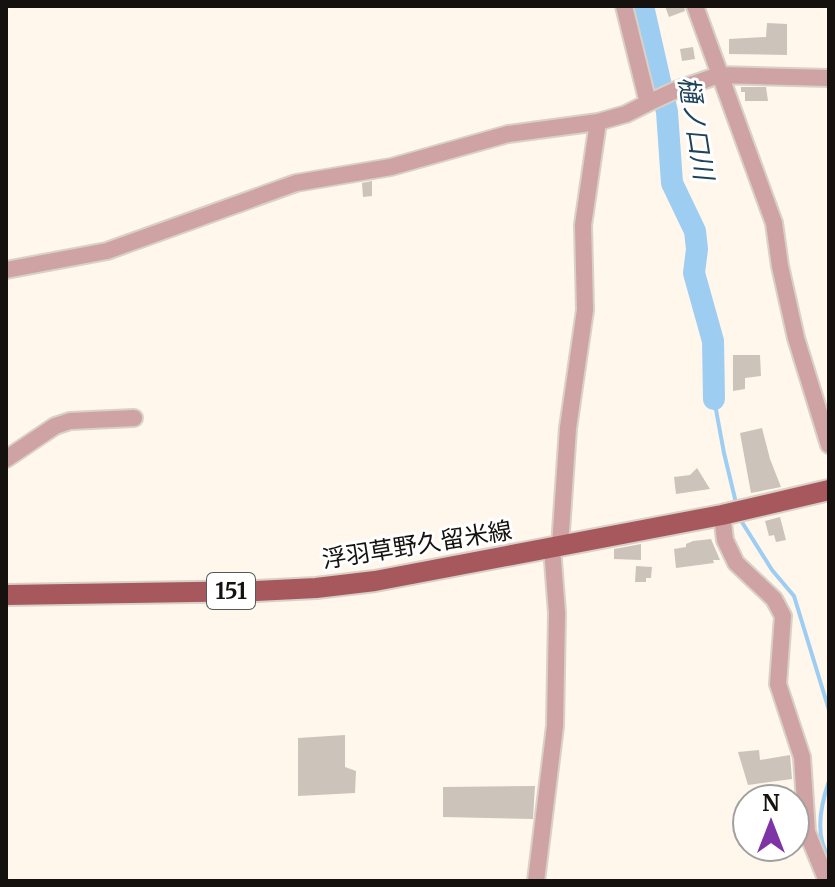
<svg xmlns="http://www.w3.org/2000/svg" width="835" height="887" font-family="Merriweather,'Noto Sans JP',serif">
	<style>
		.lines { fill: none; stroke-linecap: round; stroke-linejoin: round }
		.stream { stroke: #9ecdf2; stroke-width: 4 }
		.river { stroke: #9ecdf2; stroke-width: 22 }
		.building { fill: #ccc4ba }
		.minor-casing { stroke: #d9d1c8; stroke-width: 20 }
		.major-casing { stroke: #d9d1c8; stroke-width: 24 }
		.minor { stroke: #cfa2a3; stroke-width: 16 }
		.major { stroke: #a6585d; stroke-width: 20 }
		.labels { text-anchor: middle; stroke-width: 6; stroke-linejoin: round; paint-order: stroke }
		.shield { fill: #fff; stroke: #5a5856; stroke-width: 2 }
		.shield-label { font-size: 22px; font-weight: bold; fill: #14110e }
		.street-label { font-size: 24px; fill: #14110e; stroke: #fff }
		.water-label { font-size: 26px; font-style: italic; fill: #1f425b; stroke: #fff }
	</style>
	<rect width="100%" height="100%" fill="#fff6ec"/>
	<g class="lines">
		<path class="stream" d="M714 399 724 453 737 507
			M740 519 772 570 794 596 829 710
			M829 781C821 804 814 835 829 857"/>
		<path class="river" d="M643 6 667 112 672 183 695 231 697 249 694 273 713 341 714 399"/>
	</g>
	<path class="building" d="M665 6H684L685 11 669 17Z
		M767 23 787 24V55L729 54V39L766 37Z
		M693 47 695 59 682 61 680 49Z
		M741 87H766L768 101H745V92H741Z
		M372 181V196L363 197 362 183Z
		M733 355H760L761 376 745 378V389L733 391Z
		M762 428 770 459 781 487 751 493 740 433Z
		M697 468 710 489 676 494 674 477 690 475Z
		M780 517 786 540 776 542 774 535 769 536 765 521Z
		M711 539 720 560H713L714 563 676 568 674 549 686 547V544L693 541Z
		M641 544V560L614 559V549Z
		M636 566 652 567 651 578H646V582H635Z
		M345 735V767L356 771 355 793 298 796V738Z
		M759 750 760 760 790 755 792 779 748 785 738 752Z
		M535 786 533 819 443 817V787Z"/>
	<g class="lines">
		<defs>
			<path id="minor" d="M695 6 774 223 780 266 796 338 829 445
				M648 103 676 90 719 75 829 78
				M6 270 107 251 296 183 391 167 508 134 598 122 626 114 648 103 624 6
				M6 459 55 426 70 421 134 418
				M722 515 725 540 736 563 774 599 783 616 778 684 802 757 807 832 827 881
				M560 546 568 428 585 310 583 225 598 122
				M536 881 555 726 557 613 552 548"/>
			<path id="major" d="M6 595 256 591 316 588 375 581 722 515 829 490"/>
		</defs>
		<use href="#minor" class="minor-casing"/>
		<use href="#major" class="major-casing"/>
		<use href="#minor" class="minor"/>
		<use href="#major" class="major"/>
	</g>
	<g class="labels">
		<rect class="shield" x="207" y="573" width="48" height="36" rx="6"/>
		<g class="shield-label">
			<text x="231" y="599">151</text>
		</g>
		<g class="street-label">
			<text transform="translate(417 545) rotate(-9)" y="8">浮羽草野久留米線</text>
		</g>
		<g class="water-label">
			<text transform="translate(696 128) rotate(81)" y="9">樋ノ口川</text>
		</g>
	</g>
	<rect width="835" height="887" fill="none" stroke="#14110e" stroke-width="16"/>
	<g transform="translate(771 823)"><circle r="38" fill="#ffffff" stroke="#a1a09f" stroke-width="2"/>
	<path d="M0-6L14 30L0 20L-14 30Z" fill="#7e34a6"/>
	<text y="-12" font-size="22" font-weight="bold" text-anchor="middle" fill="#14110e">N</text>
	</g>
</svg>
